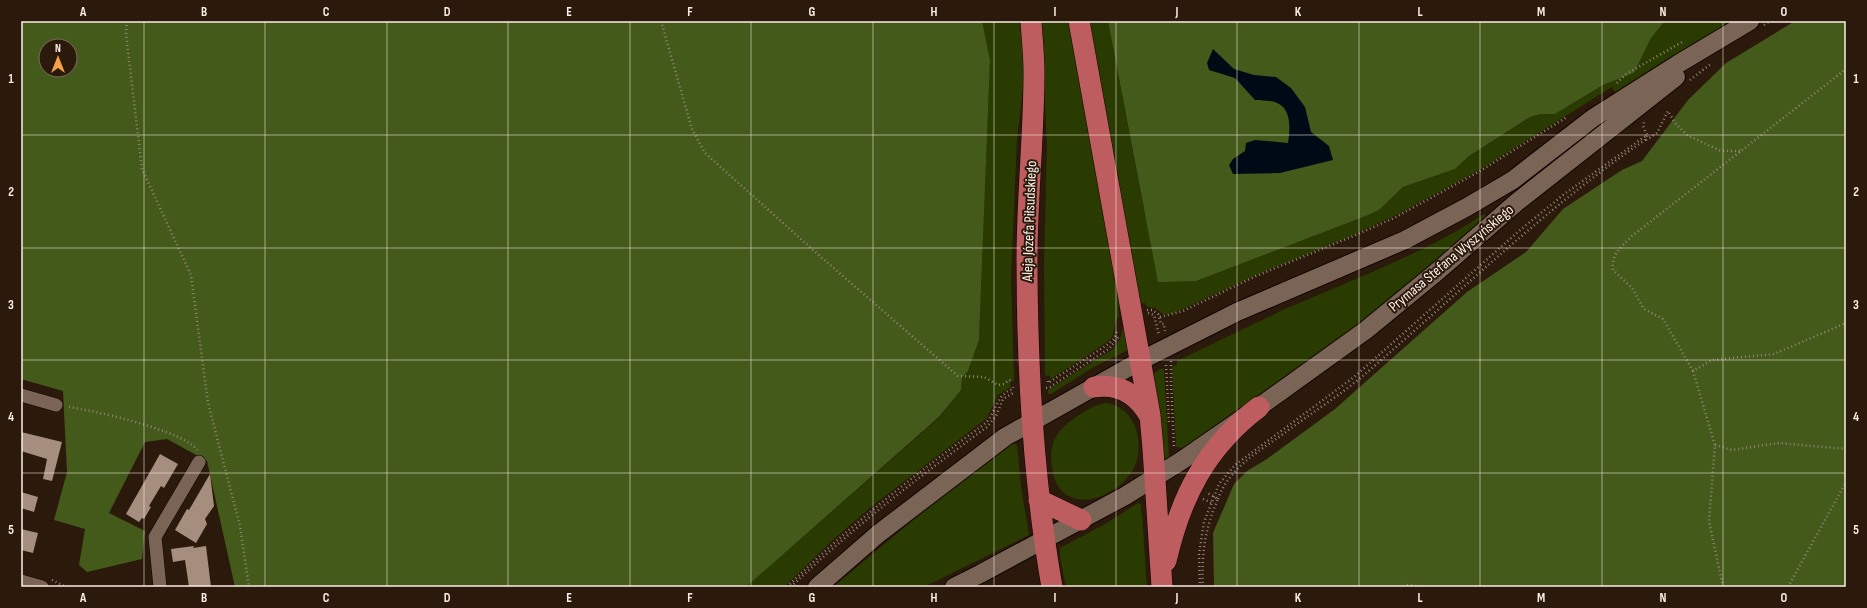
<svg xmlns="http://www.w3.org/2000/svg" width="1867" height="608" font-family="'Sofia Sans Condensed',sans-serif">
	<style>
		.green { fill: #293b00 }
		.forest { fill: #445a1a; fill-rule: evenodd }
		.water { fill: #000a16 }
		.building { fill: #a68e7f }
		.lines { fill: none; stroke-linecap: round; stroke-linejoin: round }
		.minor-casing { stroke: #120400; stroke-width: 14 }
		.secondary-casing { stroke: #120400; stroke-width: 20 }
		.primary-casing { stroke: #120400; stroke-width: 22 }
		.path { stroke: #95857b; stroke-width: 2.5; stroke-dasharray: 1 3; stroke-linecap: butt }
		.minor { stroke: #7a6456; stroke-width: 13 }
		.secondary { stroke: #7a6456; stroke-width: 18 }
		.primary { stroke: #bd5d5f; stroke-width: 21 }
		.grid { fill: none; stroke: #fbeee6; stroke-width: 1; stroke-opacity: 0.55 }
		.labels { text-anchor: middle; stroke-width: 4; stroke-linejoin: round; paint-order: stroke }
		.street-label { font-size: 15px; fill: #fbeee6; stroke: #2b190c }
		.neatline { fill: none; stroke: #fbeee6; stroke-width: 1.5 }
		.grid-label { font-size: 13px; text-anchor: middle; font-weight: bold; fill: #fbeee6 }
	</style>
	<rect width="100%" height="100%" fill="#2b190c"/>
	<path class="green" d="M982 21H1024L1025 71 1017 140 1011 278 1014 381 1010 382 1011 387 998 395 987 418 872 506 834 539 784 587H746L939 418 961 390 962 378 968 371 979 340 990 60Z
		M1041 21H1069L1122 306 1118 307 1119 316 1116 321 1112 337 1106 343 1051 379 1049 375 1045 376 1044 263 1047 146Z
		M1086 21H1108L1144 211 1173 281H1196L1366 216 1379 210 1403 187 1455 169 1469 156 1530 117 1541 114H1555L1603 85 1634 73 1651 38 1665 21H1737L1618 97 1612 87 1479 170 1400 213 1351 236 1256 275 1183 309 1174 313 1163 314 1155 308 1147 307 1145 303 1139 304Z
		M1484 214 1487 217 1434 264 1337 341 1182 450 1180 447H1176L1172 367 1177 364V361L1285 309 1370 273 1423 249 1462 228Z
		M1124 324 1128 350 1092 368 1051 394H1048V390L1113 349 1120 339Z
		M1162 368 1164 370 1169 457 1166 460 1164 459 1153 374Z
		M1106 403C1138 407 1147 449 1131 473 1117 493 1084 510 1063 492 1056 485 1053 477 1052 467 1048 441 1058 429 1079 415 1088 409 1095 405 1106 403Z
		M1014 442 1017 445 1021 486 1029 535 924 587H833L942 496Z
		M1138 503 1141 504V513H1142L1147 587H1066L1060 557V548L1105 524Z"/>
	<path class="forest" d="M21 21H982L990 60 979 340 968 371 962 378 961 390 939 417 746 587H235L207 461 167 439 145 442 109 513 145 531 142 559 87 572 79 565 85 529 54 520 67 472 63 391 21 379ZM46 46H70V70H46Z
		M1108 21H1665L1651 38 1634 73 1603 85 1555 114H1541L1530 117 1469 156 1455 169 1403 187 1379 210 1366 216 1196 281 1158 282Z
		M1795 21H1846V587H1214L1213 533 1234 484 1247 471 1267 459 1335 409 1467 292 1526 252 1563 209 1622 170 1642 161 1688 100 1726 63Z"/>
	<path class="water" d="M1213 49 1234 69 1254 75 1276 77 1291 88 1305 107 1311 132 1329 146 1333 160 1280 173 1233 174 1229 165 1233 159 1245 151 1246 143 1255 140 1288 143C1290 130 1292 109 1277 103 1271 100 1261 101 1255 100L1235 78 1209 70 1207 63Z"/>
	<path class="building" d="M21 432 62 442 52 481 43 479 47 459 21 451Z
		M160 454 178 464 164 488 161 486 149 506 151 507 144 519 142 518 139 522 126 514Z
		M210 474 214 506 205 519 207 524 196 543 175 530 187 509 189 510Z
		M21 492 38 497 34 512 21 508Z
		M21 529 38 533 33 553 21 550Z
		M194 546 193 548 206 546 211 587H189L185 560 173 562 171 549Z"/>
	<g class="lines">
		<defs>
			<path id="minor" d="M21 395 56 405
				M21 581 42 587
				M160 587 155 537 199 462"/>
			<path id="secondary" d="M817 587 878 534 1005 437 1140 361 1237 312 1405 240 1467 207 1513 180 1593 118 1678 64 1750 21
				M954 587 980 574 1125 496 1181 461 1259 407 1366 330 1439 270 1517 202 1676 77"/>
			<path id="primary" d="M1031 21C1032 38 1034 55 1034 72 1034 135 1027 197 1027 259 1027 369 1033 479 1052 587
				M1079 21 1150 415 1153 449 1162 587
				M1094 387C1118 383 1137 394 1149 415
				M1039 500 1081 520
				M1166 561C1181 496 1206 447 1259 407"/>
		</defs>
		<use href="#minor" class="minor-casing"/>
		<use href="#secondary" class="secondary-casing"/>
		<use href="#primary" class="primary-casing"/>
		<path class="path" d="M127 21 126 34 142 169 191 275 208 403 240 526 249 587
			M661 21 692 129 705 153 821 257 958 376 984 377 998 385 1004 384 1009 380 1012 381
			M1764 25 1770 21
			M1690 80 1712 63
			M1617 83 1626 74 1684 41
			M1646 140 1657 133 1668 111 1675 123 1687 135 1721 151H1740
			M1147 310H1152L1158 314 1161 324H1164L1165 331
			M1148 313 1154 315 1159 335
			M1160 317 1183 311 1256 276 1351 237 1394 218 1480 171 1567 117
			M1171 361V382L1174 448
			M1166 365 1169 422
			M1693 371 1663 319 1644 309 1632 288 1613 270C1611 254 1622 246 1632 236L1846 69
			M1048 381V383L1107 345 1114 339 1117 330
			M1046 388 1050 387 1110 348 1119 336
			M69 407C92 410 185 431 197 450
			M1715 445 1732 450 1779 443 1846 449
			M1203 499 1212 503
			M1218 499C1229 468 1258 452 1283 434 1310 414 1339 396 1364 375 1457 295 1544 209 1645 140L1647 135
			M52 580 66 587
			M1407 585 1425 587
			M787 587C848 527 914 475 983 425 997 415 994 395 1013 389V387
			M791 587C852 528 919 477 987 427L996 416 1003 399 1015 392
			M1200 587 1199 554 1204 522 1219 484 1235 465 1354 377 1519 231 1563 195 1647 135 1643 126 1644 122
			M1203 587C1201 555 1205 528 1218 499L1206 492
			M1723 587 1709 521 1715 445 1693 371 1712 360 1774 354 1846 323
			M1788 587 1846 482"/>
		<use href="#minor" class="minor"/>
		<use href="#secondary" class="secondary"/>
		<use href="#primary" class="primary"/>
	</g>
	<path class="grid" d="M144 21V587M265 21V587M387 21V587M508 21V587M630 21V587M751 21V587M873 21V587M994 21V587M1116 21V587M1237 21V587M1359 21V587M1480 21V587M1602 21V587M1723 21V587M21 135H1846M21 248H1846M21 360H1846M21 473H1846"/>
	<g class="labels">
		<g class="street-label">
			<text transform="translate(1029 221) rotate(-88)" y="5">Aleja Józefa Piłsudskiego</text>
			<text transform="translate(1451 258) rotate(-40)" y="5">Prymasa Stefana Wyszyńskiego</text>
		</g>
	</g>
	<rect width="1867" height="608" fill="none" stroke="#2b190c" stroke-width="44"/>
	<g transform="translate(58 58)"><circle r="19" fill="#2b190c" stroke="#7e6e63"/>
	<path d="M0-3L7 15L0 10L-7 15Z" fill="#f4a344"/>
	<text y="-6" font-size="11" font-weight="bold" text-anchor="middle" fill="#fbeee6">N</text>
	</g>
	<rect x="22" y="22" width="1823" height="564" class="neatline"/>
	<g class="grid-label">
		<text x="83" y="16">A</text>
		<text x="204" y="16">B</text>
		<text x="326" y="16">C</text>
		<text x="447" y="16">D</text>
		<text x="569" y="16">E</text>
		<text x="690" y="16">F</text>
		<text x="812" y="16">G</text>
		<text x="934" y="16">H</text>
		<text x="1055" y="16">I</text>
		<text x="1177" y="16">J</text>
		<text x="1298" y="16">K</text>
		<text x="1420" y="16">L</text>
		<text x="1541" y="16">M</text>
		<text x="1663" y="16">N</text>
		<text x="1784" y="16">O</text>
		<text x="11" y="83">1</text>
		<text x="1856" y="83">1</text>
		<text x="11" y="196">2</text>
		<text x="1856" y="196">2</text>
		<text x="11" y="309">3</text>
		<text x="1856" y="309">3</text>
		<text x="11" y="421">4</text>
		<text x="1856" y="421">4</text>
		<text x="11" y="534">5</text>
		<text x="1856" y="534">5</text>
		<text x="83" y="602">A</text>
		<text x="204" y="602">B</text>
		<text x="326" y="602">C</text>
		<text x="447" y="602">D</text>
		<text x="569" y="602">E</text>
		<text x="690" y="602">F</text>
		<text x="812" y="602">G</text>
		<text x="934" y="602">H</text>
		<text x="1055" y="602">I</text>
		<text x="1177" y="602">J</text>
		<text x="1298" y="602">K</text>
		<text x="1420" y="602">L</text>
		<text x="1541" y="602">M</text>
		<text x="1663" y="602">N</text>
		<text x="1784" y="602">O</text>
	</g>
</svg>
